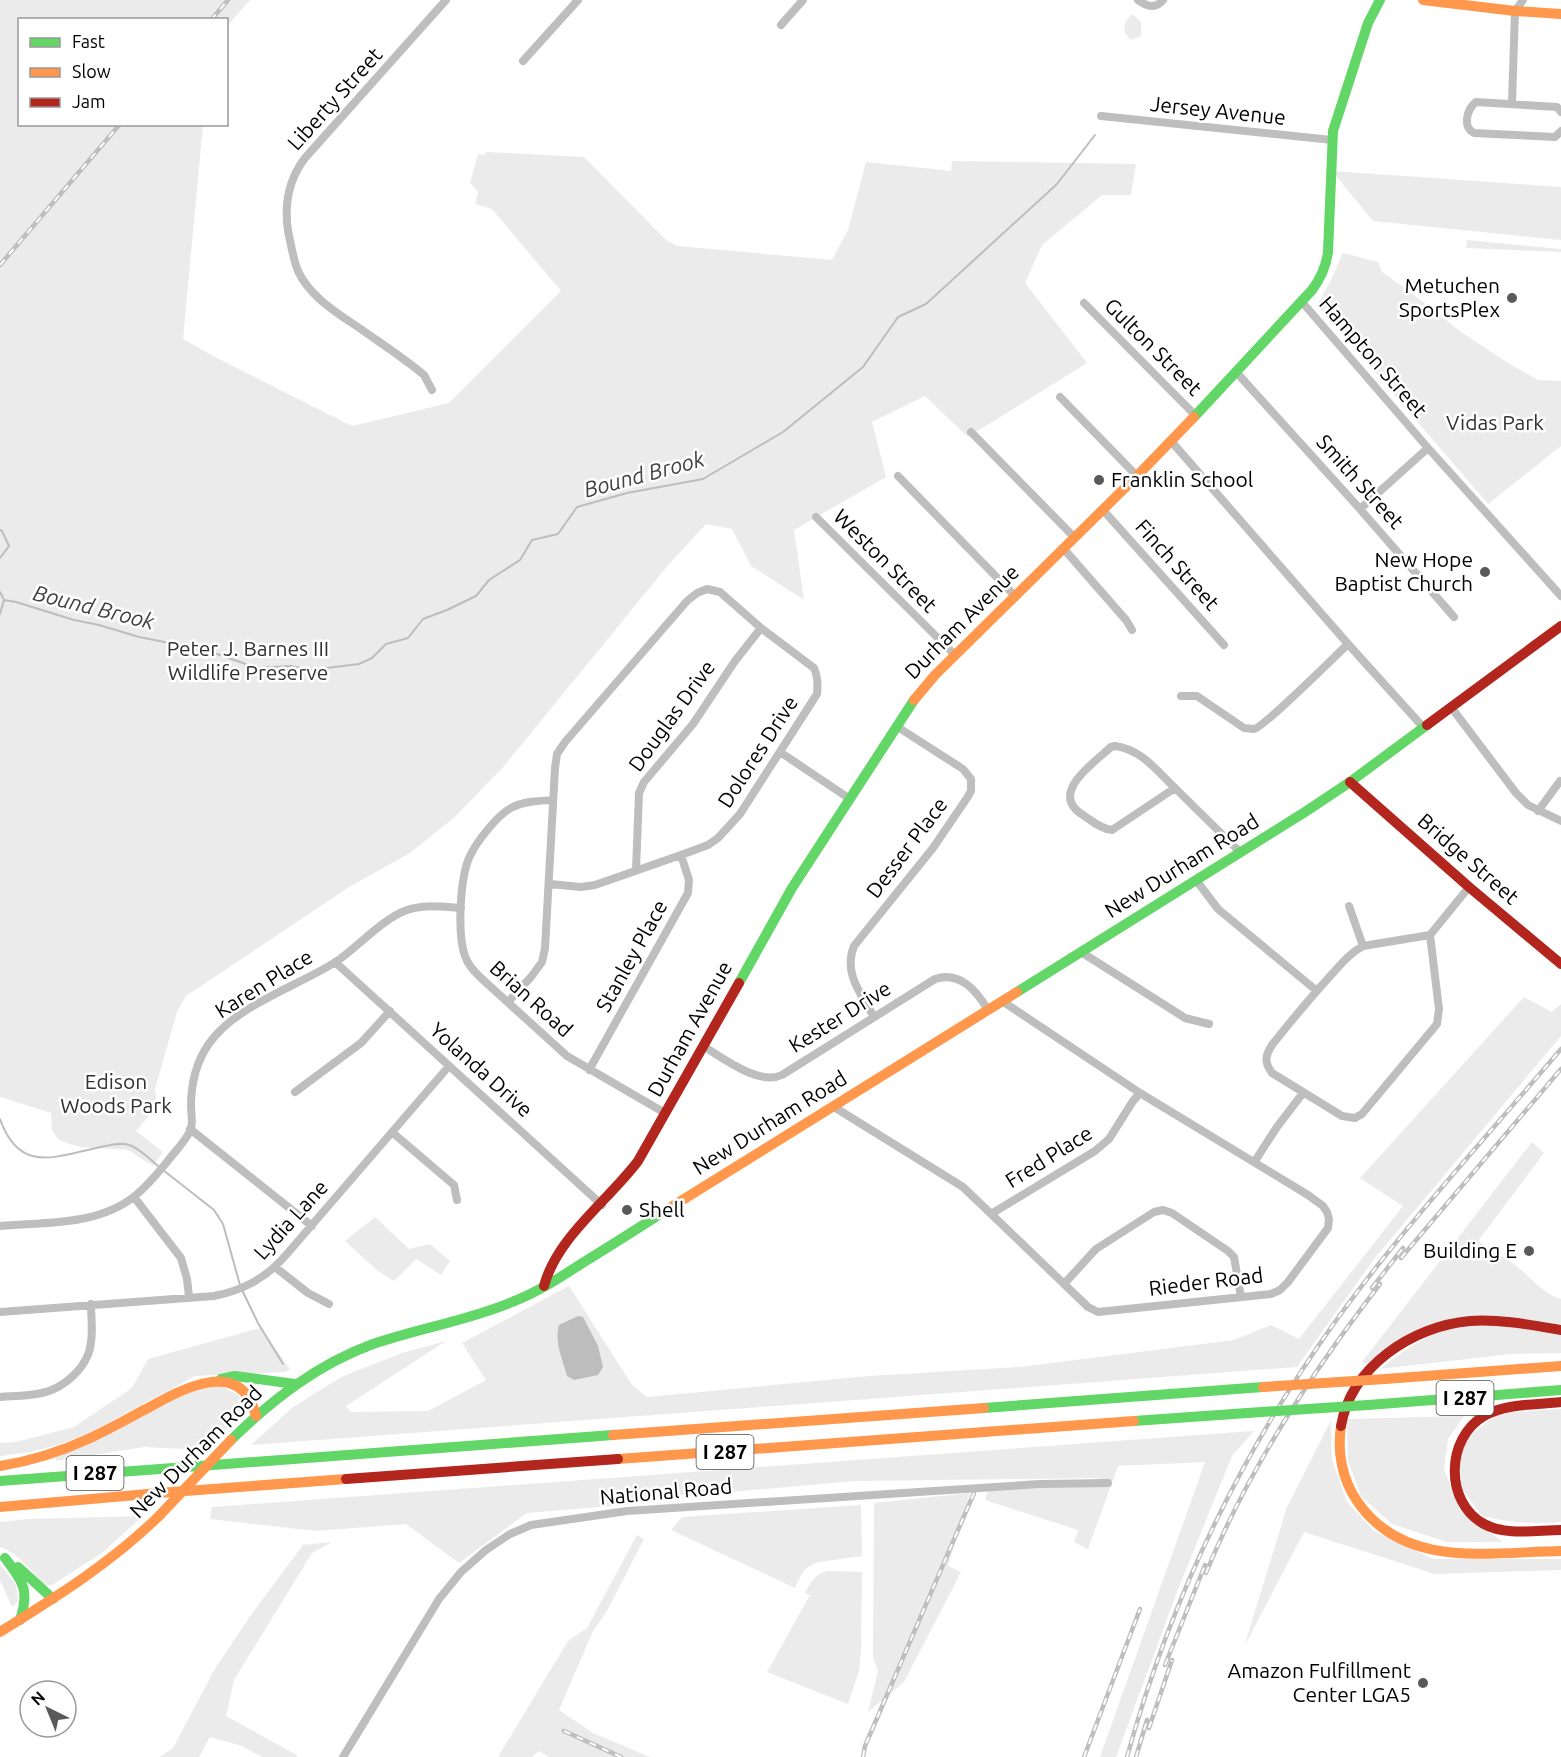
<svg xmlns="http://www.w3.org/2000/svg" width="1561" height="1757" font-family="Ubuntu,sans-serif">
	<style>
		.green { fill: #ebebeb }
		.water { fill: #bdbdbd }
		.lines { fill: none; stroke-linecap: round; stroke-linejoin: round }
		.stream { stroke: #bdbdbd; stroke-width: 2 }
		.street { stroke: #bebebe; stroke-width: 8 }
		.fast { stroke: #63d668; stroke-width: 10 }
		.slow { stroke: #ff974d; stroke-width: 10 }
		.jam { stroke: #b3261e; stroke-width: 10 }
		.rail-casing { stroke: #bebebe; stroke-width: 4.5 }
		.rail { stroke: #fff; stroke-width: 2; stroke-dasharray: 7; stroke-linecap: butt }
		.fast-bridge { stroke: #63d668; stroke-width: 10 }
		.slow-bridge { stroke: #ff974d; stroke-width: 10 }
		.poi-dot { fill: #595959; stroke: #fff; stroke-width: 2 }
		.labels { text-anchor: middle; stroke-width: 5; stroke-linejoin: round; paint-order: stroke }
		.shield { fill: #fff; stroke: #4c4c4c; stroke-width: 1.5 }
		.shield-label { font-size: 20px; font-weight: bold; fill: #000 }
		.street-label { font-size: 21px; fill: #000; stroke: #fff }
		.poi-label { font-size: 21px; fill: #000; stroke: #fff; text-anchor: end }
		.park-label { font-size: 21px; fill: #313131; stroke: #fff }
		.water-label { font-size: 22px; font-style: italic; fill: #424242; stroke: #fff }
	</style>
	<rect width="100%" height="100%" fill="#fff"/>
	<path class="green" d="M0 0H250L227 26 226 20H20V124L203 125 183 339 219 359 352 426 449 403 561 291 492 209 475 204 478 192 470 183 478 154 485 155 486 152 584 157 667 241 678 246 832 260 848 230 866 162 951 171 952 161 1136 164 1131 195H1102L1042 245 1025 283 1087 363 968 437 925 396 872 422 886 477 794 530 804 600 751 566 732 529 706 524 669 564 504 766 456 816 410 853 349 887 186 996 177 1012 155 1089 157 1106 136 1131 163 1152 153 1166 128 1150 81 1147 69 1144 58 1139 52 1130 51 1113 0 1097Z
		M1132 14 1142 23 1141 24V36L1130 40C1121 29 1123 25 1132 14Z
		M1332 171 1561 187V240L1373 221Z
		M1467 240 1561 249V252L1466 248Z
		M1343 253 1378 262 1382 272 1409 291 1461 332 1508 363 1538 380 1561 381V446L1488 504 1317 305 1331 280Z
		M1524 997 1552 1012 1561 1004V1036L1374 1259 1297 1367 251 1445 292 1408 341 1377 402 1353 446 1341 346 1406 351 1412 428 1411 486 1380 462 1343 569 1286 632 1385 647 1397 869 1376 1020 1367 1234 1340 1271 1325 1299 1339 1403 1206 1360 1178Z
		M1532 1142 1544 1153 1478 1241C1490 1249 1503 1256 1515 1265 1530 1276 1543 1294 1561 1299V1324L1445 1320 1367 1364 1362 1362Z
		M375 1217 409 1249 430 1244 450 1261 441 1275 416 1259 394 1281 378 1271 345 1241Z
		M1499 1325 1561 1335V1353L1511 1354 1380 1369C1404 1350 1431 1331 1462 1326 1474 1324 1487 1325 1499 1325Z
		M260 1328 290 1369 285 1372 195 1376 87 1434 57 1445 31 1452 0 1456V1443L16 1442 74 1427 132 1388 148 1359Z
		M219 1385 238 1395 247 1406 207 1450 144 1447 56 1461V1457L191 1390Z
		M1561 1409V1522C1529 1524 1513 1523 1482 1516L1462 1489 1459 1462 1468 1437 1499 1413Z
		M1464 1416 1448 1439 1444 1469 1460 1510 1503 1542H1447L1392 1524 1361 1496 1348 1461 1347 1419Z
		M1331 1420 1332 1460 1347 1502 1374 1531 1433 1559H1561V1570L1435 1574 1304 1532 1244 1647 1287 1507Z
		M1254 1431 1232 1456 1177 1592 1116 1757H1100L1205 1462 1118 1466 1088 1549 1074 1542 1078 1530 985 1500 988 1491 1104 1478 856 1481 696 1495 664 1496 635 1504 527 1513 459 1563 406 1524 316 1531 210 1519 212 1507Z
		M970 1493 948 1566 961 1572 904 1682 868 1712 878 1671 873 1658 874 1503Z
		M861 1505 862 1556 819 1562C803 1567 802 1574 795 1588L671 1530 682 1517Z
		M143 1516 102 1553 52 1585H44C32 1571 18 1553 0 1547V1522L27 1519Z
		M637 1535 644 1539 607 1611 593 1631 559 1710 593 1733 650 1757H549L539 1751 532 1757H498L568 1641 587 1628Z
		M332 1542 312 1553 234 1680 226 1716 297 1755V1757H262L242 1746 210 1737 199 1757H159L173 1748 213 1672 253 1612 303 1545Z
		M0 1564 16 1585 18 1601 12 1607 0 1580Z
		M828 1571 862 1572 861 1652 859 1671 848 1704 767 1672 810 1595 805 1593C811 1582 815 1573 828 1571Z"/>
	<path class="water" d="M578 1316 583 1317 598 1346 603 1367 598 1375 574 1380 567 1376C563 1360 554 1342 559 1325Z"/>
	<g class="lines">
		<path class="stream" d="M0 530 2 531 9 546 0 558
			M0 592 4 600 16 602 74 620 99 625 139 637 205 650 243 663 253 668 291 666 310 670 359 664 372 658 386 644 408 638 423 619 447 610 476 596 489 580 520 560 532 540 558 534 577 507 627 493 703 479 783 432 863 367 898 317 926 304 1057 184 1095 135
			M0 614 4 600
			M0 1119C20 1175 56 1156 101 1147 110 1145 120 1142 129 1145 139 1148 151 1160 159 1167
			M163 1170 214 1210 223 1224 240 1285
			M242 1290 258 1323 283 1364"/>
		<path class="street" d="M1138 0C1146 6 1155 10 1163 0
			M781 25 803 0
			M523 61 578 0
			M1512 103 1515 11 1523 0
			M1561 112 1557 107 1476 102C1467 109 1462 127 1474 133L1555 137 1561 131
			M1101 116 1332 140
			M1302 302 1428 448 1561 596
			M1084 303 1196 416
			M1237 373 1360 509 1454 617
			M432 390 424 375C405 359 385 346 365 332 341 315 311 299 298 271 293 259 291 244 288 231 284 204 289 179 305 158L446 0
			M1060 397 1137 476
			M971 432 1074 537
			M1171 441 1348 644 1423 727
			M898 476 1015 596
			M1360 509 1428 448
			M1103 510 1224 645
			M816 517 955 655
			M1063 548 1126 620 1132 630
			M1181 696H1197L1244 728C1245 728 1253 729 1254 729 1264 727 1335 656 1348 644
			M1451 707 1516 793 1528 805 1561 821
			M1115 746C1141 749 1157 771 1175 788L1112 830C1101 829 1092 821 1083 815 1048 793 1094 763 1111 747Z
			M780 752 850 799
			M1175 788 1240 852
			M553 800C539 801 525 801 513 807 498 814 477 841 470 856 460 876 457 934 465 956 468 965 474 971 481 978L567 1056 665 1113
			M1538 811 1560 781
			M636 870 639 793 644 782 693 724 735 661 761 628
			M1196 880 1218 909 1317 991
			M1349 906 1363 946
			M1430 935 1439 1009 1437 1024 1362 1114 1355 1118 1342 1116 1272 1073C1264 1062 1265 1056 1272 1045 1291 1021 1311 997 1332 974 1341 964 1350 953 1363 946L1430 935 1469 887
			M1081 952 1185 1018 1209 1024
			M335 962 602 1205
			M508 1002 531 977 542 962 545 948 555 768 557 754 565 742 687 601 697 593 707 589 720 592 761 628 814 668C818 677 818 685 817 694L740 814 718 838 708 845 681 855 595 885 581 887 550 884
			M874 1017C861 994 843 973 854 946L933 848 967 798 971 791V779L963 769 896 726
			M703 1046C723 1058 759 1086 782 1075L935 979C960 971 976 990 988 1010
			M589 1070 688 893 689 880 681 855
			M295 1092 361 1043 390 1011
			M834 1107 963 1187 1088 1307 1098 1312 1271 1294 1280 1290 1288 1282 1328 1228 1329 1219 1327 1212 1323 1206 1308 1195 1140 1093 1002 1001
			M190 1129 312 1226
			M393 1133 454 1185 457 1200
			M1255 1161 1277 1127 1303 1093
			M134 1197 181 1258 187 1279 189 1297
			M991 1214 1095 1151 1109 1139 1133 1101 1140 1093
			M0 1226C45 1222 99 1226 136 1195 147 1186 157 1174 167 1162 174 1152 187 1140 191 1129 193 1122 191 1113 191 1106 191 1085 196 1063 208 1045 235 1005 297 987 337 961 359 946 382 919 407 910 424 904 443 907 461 908
			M275 1267 308 1293 329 1304
			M1064 1284 1096 1249 1154 1212 1163 1210 1172 1213 1228 1251 1234 1257 1241 1297
			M0 1312 214 1296C244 1290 266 1278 286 1255L449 1066
			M0 1397C14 1396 29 1396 42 1393 65 1388 89 1366 91 1342 93 1330 91 1316 91 1304
			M343 1757 439 1599 461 1572 486 1550 510 1534 531 1525 627 1511 1040 1484 1108 1483"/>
		<path class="fast" d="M1194 417 1312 290C1321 278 1326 267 1328 252L1333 131 1368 23 1380 0
			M739 983 792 888 914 700
			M1017 992 1305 812 1350 782 1427 725
			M221 1379 235 1376 295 1384
			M1368 1405 1561 1390
			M984 1408 1263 1387
			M1134 1421 1247 1413
			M231 1440C273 1399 318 1364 373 1344 419 1328 467 1321 512 1302 538 1292 561 1277 584 1262 612 1245 640 1227 668 1209
			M0 1481 613 1435
			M5 1558C23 1582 30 1590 20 1620
			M18 1567 53 1599"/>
		<path class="slow" d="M1423 0 1515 11 1561 14
			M914 700 935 675 1137 476 1194 417
			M668 1209 1017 992
			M1385 1379 1561 1366
			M1341 1426C1337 1452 1342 1479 1357 1501 1404 1570 1489 1552 1561 1551
			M613 1435 984 1408
			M618 1459 1134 1421
			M0 1466C31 1461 60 1452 88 1439 108 1430 127 1419 146 1409 180 1390 241 1355 256 1416
			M0 1507 159 1493 346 1479
			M0 1632C56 1597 111 1563 159 1516"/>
		<path class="jam" d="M1427 725 1561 626
			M1350 782 1469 887 1561 964
			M544 1286C557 1237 608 1201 638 1161L739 983
			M1561 1402C1537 1405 1506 1403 1484 1416 1446 1438 1444 1502 1484 1524 1506 1536 1537 1530 1561 1530
			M1341 1426C1351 1367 1412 1326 1470 1321 1501 1319 1531 1325 1561 1330
			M346 1479 618 1459"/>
		<defs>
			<path id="rail" d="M211 20 228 0
				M0 265 120 124
				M1401 1258 1561 1069
				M1372 1288 1403 1248
				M1206 1573C1248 1470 1312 1372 1380 1284
				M1165 1665 1205 1565
				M1149 1728 1172 1660
				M564 1731 621 1757
				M863 1757 865 1746 974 1493
				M1084 1757 1140 1609
				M1127 1757C1170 1601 1241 1453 1335 1322 1404 1226 1485 1139 1561 1049
				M1136 1757 1147 1720"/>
		</defs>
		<use href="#rail" class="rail-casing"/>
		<use href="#rail" class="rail"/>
		<path class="fast-bridge" d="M1247 1413 1368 1405"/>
		<path class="slow-bridge" d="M1263 1387 1385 1379
			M159 1516 231 1440"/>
	</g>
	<g class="poi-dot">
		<circle cx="1512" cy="298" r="6"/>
		<circle cx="1099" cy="480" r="6"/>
		<circle cx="1485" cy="572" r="6"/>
		<circle cx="627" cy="1210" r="6"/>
		<circle cx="1529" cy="1251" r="6"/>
		<circle cx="1423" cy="1683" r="6"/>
	</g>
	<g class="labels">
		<g class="shield">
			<rect x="1436.5" y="1381" width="57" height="34" rx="4.5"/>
			<rect x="696.5" y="1435" width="57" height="34" rx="4.5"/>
			<rect x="66.5" y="1456" width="57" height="34" rx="4.5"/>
		</g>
		<g class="shield-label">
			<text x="1465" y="1405">I 287</text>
			<text x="725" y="1459">I 287</text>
			<text x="95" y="1480">I 287</text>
		</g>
		<g class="street-label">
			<text transform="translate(335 99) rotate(-48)" y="7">Liberty Street</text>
			<text transform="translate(1218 111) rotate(6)" y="7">Jersey Avenue</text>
			<text transform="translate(1153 347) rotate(45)" y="7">Gulton Street</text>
			<text transform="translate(1373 357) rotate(49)" y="7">Hampton Street</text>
			<text transform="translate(1360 482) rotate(48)" y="7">Smith Street</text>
			<text transform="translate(885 561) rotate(45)" y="7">Weston Street</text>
			<text transform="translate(1177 565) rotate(48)" y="7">Finch Street</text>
			<text transform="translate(962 622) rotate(-45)" y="7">Durham Avenue</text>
			<text transform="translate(672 716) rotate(-54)" y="7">Douglas Drive</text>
			<text transform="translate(758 752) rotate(-57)" y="7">Dolores Drive</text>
			<text transform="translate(907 848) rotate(-53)" y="7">Desser Place</text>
			<text transform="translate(1468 859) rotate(41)" y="7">Bridge Street</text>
			<text transform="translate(1182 866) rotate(-32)" y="7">New Durham Road</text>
			<text transform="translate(632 956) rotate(-61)" y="7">Stanley Place</text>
			<text transform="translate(264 984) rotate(-32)" y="7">Karen Place</text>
			<text transform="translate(531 999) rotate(42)" y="7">Brian Road</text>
			<text transform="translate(840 1017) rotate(-32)" y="7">Kester Drive</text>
			<text transform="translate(690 1029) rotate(-61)" y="7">Durham Avenue</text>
			<text transform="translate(481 1070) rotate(42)" y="7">Yolanda Drive</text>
			<text transform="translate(770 1123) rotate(-32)" y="7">New Durham Road</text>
			<text transform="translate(1049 1157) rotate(-32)" y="7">Fred Place</text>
			<text transform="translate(291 1220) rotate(-48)" y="7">Lydia Lane</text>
			<text transform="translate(1206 1282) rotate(-7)" y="7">Rieder Road</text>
			<text transform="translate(196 1452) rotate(-45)" y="7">New Durham Road</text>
			<text transform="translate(666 1492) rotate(-5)" y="7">National Road</text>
		</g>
		<g class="poi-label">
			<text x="1500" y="293">Metuchen<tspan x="1500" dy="24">SportsPlex</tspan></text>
			<text x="1111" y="487" text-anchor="start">Franklin School</text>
			<text x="1473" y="567">New Hope<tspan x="1473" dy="24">Baptist Church</tspan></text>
			<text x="639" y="1217" text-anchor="start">Shell</text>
			<text x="1517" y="1258">Building E</text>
			<text x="1411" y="1678">Amazon Fulfillment<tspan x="1411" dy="24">Center LGA5</tspan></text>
		</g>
		<g class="park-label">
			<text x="1495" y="430">Vidas Park</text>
			<text x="248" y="656">Peter J. Barnes III<tspan x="248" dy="24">Wildlife Preserve</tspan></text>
			<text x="116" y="1089">Edison<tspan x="116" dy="24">Woods Park</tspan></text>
		</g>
		<g class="water-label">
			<text transform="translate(644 474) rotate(-15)" y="8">Bound Brook</text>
			<text transform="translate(94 607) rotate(14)" y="8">Bound Brook</text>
		</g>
	</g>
	<rect x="18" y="18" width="210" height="108" fill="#ffffff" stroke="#999999" stroke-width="1.5"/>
	<rect x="30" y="38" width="30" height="9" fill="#63d668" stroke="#999999" stroke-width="1.5"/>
	<text x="72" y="48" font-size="18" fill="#000000">Fast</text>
	<rect x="30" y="68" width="30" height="9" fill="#ff974d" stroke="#999999" stroke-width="1.5"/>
	<text x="72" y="78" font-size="18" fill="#000000">Slow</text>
	<rect x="30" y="98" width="30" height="9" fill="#b3261e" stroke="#999999" stroke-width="1.5"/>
	<text x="72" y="108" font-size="18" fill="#000000">Jam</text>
	<g transform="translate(48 1709) rotate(317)"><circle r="28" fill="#ffffff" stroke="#999999" stroke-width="1.5"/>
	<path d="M0-4.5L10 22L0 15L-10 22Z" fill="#595959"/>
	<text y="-9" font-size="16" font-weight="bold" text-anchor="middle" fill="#000000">N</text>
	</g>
</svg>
